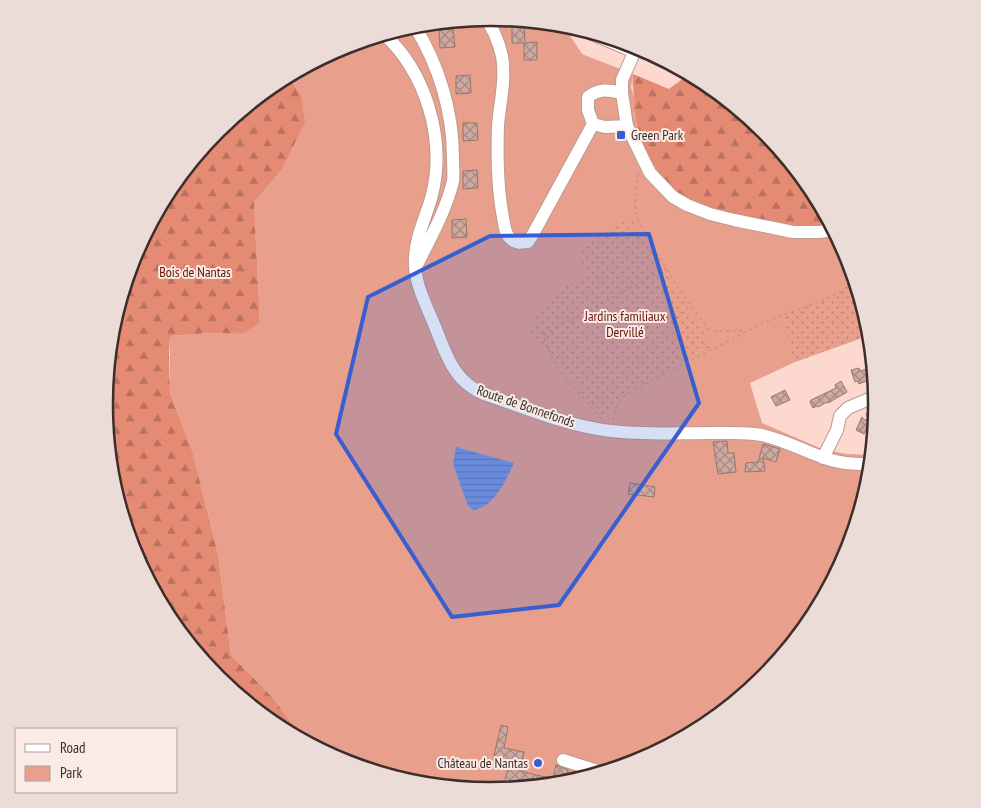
<svg xmlns="http://www.w3.org/2000/svg" width="981" height="808" font-family="'PT Sans Narrow',sans-serif">
	<style>
		.green { fill: #e8a08d }
		.forest { fill: url(#forest-firs) }
		.garden { fill: url(#garden-dots) }
		.water { fill: url(#water-rules) }
		.building { fill: url(#building-cross-hatch); stroke: #97766d }
		.lines { fill: none; stroke-linecap: round; stroke-linejoin: round }
		.minor-casing { stroke: #bc9991; stroke-width: 14 }
		.path { stroke: #a78c86; stroke-width: 1; stroke-dasharray: 2.5 4; stroke-linecap: butt }
		.minor { stroke: #fff; stroke-width: 12 }
		.marked { fill: #385ecf; fill-opacity: 0.2; stroke: #385ecf; stroke-width: 4; stroke-linejoin: round }
		.poi-dot { fill: #385ecf; stroke: #faebe7; stroke-width: 2 }
		.labels { text-anchor: middle; stroke-width: 4; stroke-linejoin: round; paint-order: stroke }
		.poi-label { font-size: 14px; fill: #3d2e2b; stroke: #faebe7; text-anchor: start }
		.park-label { font-size: 14px; fill: #631200; stroke: #faebe7 }
		.street-label { font-size: 14px; fill: #3d2e2b; stroke: #faebe7 }
		.rim { fill: none; stroke: #3d2e2b; stroke-width: 2.5 }
	</style>
	<defs>
		<pattern id="forest-firs" width="22" height="20" patternUnits="userSpaceOnUse" patternTransform="scale(1.25)"><rect width="22" height="20" fill="#e58a73"/><path d="M5 1l3.5 6h-7zM16 11l3.5 6h-7z" fill="#bb715f"/></pattern>
		<pattern id="garden-dots" width="8" height="8" patternUnits="userSpaceOnUse" patternTransform="scale(1.25)"><rect width="8" height="8" fill="#e8a08d"/><path d="M2 2h.1M6 6h.1" fill="none" stroke="#bd8373" stroke-width="1.8" stroke-linecap="round"/></pattern>
		<pattern id="water-rules" width="6" height="5" patternUnits="userSpaceOnUse" patternTransform="scale(1.25)"><rect width="6" height="5" fill="#7796e1"/><path d="M0 2.5h6" fill="none" stroke="#637bb7"/></pattern>
		<pattern id="building-cross-hatch" width="8" height="8" patternUnits="userSpaceOnUse" patternTransform="scale(1.25)"><rect width="8" height="8" fill="#cda9a0"/><path d="M0 0l8 8M0 8l8-8" fill="none" stroke="#a88a83"/></pattern>
	</defs>
	<rect width="100%" height="100%" fill="#fdd8cf"/>
	<path class="green" d="M491 18 563 25 582 54 633 74 631 87 634 97V113L645 148 655 168 831 225 848 256 870 335 795 362 750 383 762 423 822 449 847 454 872 455 870 480 847 552 812 619 764 677 705 726 638 761 566 783 491 790 415 783 342 761 304 740 273 698 231 655 218 555 193 453 170 393V336L209 333 243 334 260 323 254 202 281 171 301 95 288 76 343 47 415 25Z"/>
	<path class="forest" d="M633 74 669 89 689 74 705 83 764 131 812 190 831 225C803 228 782 224 755 219 733 215 709 210 689 199 658 183 641 148 635 115 633 109 635 103 634 96 633 88 632 82 633 74Z
		M288 76 301 95 305 122 281 171 254 202 260 323 243 334 209 333 170 336 169 356 170 393 193 453 218 555 231 655 273 698 304 740 276 725 217 677 169 618 133 552 111 479 104 404 111 328 134 256 169 189 217 131 276 82Z"/>
	<path class="garden" d="M630 217 712 346 614 400 606 421 529 329 554 292 586 276 576 251Z
		M855 280 870 335 795 362 781 316C807 306 834 299 855 280Z"/>
	<path class="water" d="M456 447 514 463C506 480 495 506 474 510L468 506 453 464Z"/>
	<path class="building" d="M512 26H524L525 43 537 42V60H524V43H512Z
		M453 29 455 47 440 48 439 30Z
		M470 75 471 93 456 94V76Z
		M463 123H477L478 140 463 141Z
		M477 170 478 188 463 189V171Z
		M466 219 467 237 452 238V220Z
		M859 368 860 371 866 369 867 373 872 372 874 378 859 384 858 381 855 382 851 370Z
		M841 381 847 392 828 403 827 402 818 407 817 406 813 408 810 402 811 400 836 388 835 385Z
		M785 390 790 400 776 406 771 397Z
		M876 410 875 420 869 422 864 434 856 430 862 417 864 420 868 419 866 414Z
		M727 441 728 453H734L736 472 718 474 713 442Z
		M763 444 780 449 776 462 763 458 765 471 745 472 746 463 758 462Z
		M630 483 655 487 654 497 628 494Z
		M501 725 508 727 504 748 524 752 520 771 553 779 556 765 568 770 566 783 521 788 504 784 509 764 493 760Z"/>
	<g class="lines">
		<defs>
			<path id="minor" d="M485 18C493 28 499 43 502 56 506 79 500 103 498 125 497 155 497 187 503 217 504 223 505 234 510 238 515 244 521 243 528 242L533 234 593 124
				M414 25C439 65 453 112 453 158 453 166 454 174 453 181 446 211 430 238 417 265
				M578 28 635 52
				M384 34C426 73 446 139 432 195 427 215 416 235 415 257 413 282 427 306 436 329 442 344 447 360 457 373 464 383 473 389 484 394 523 407 570 427 611 431 645 435 679 433 713 433 729 433 747 432 762 435 802 444 828 469 871 463
				M637 46 622 80V93L627 126 650 173 673 197 687 205 710 214 734 220 793 232H819L834 230
				M622 93C608 90 600 88 588 97V110L593 124 605 127 627 126
				M823 458 837 430 840 416 848 408 876 396
				M563 760 601 772"/>
		</defs>
		<use href="#minor" class="minor-casing"/>
		<path class="path" d="M638 174 635 202 636 213 640 225 673 280 707 328 713 331H745
			M601 419C578 389 554 373 543 335L667 268
			M613 420 619 400 626 394 763 323 828 298 844 289 855 280"/>
		<use href="#minor" class="minor"/>
	</g>
	<path class="marked" d="M649 234 699 403 559 605 452 617 336 434 368 297 490 236Z"/>
	<g class="poi-dot">
		<rect x="616" y="130" width="10" height="10" rx="2.5"/>
		<circle cx="538" cy="763" r="5"/>
	</g>
	<g class="labels">
		<g class="poi-label">
			<text x="631" y="140">Green Park</text>
			<text x="528" y="768" text-anchor="end">Château de Nantas</text>
		</g>
		<g class="park-label">
			<text x="195" y="277">Bois de Nantas</text>
			<text x="625" y="321">Jardins familiaux<tspan x="625" dy="16">Dervillé</tspan></text>
		</g>
		<g class="street-label">
			<text transform="translate(526 406) rotate(19)" y="5">Route de Bonnefonds</text>
		</g>
	</g>
	<path d="M0 0H981V808H0ZM490 26H491A377 377 0 0 1 868 403V405A377 377 0 0 1 491 782H490A377 377 0 0 1 113 405V403A377 377 0 0 1 490 26Z" fill="#ebdcd8" fill-rule="evenodd"/>
	<path class="rim" d="M490 26H491A377 377 0 0 1 868 403V405A377 377 0 0 1 491 782H490A377 377 0 0 1 113 405V403A377 377 0 0 1 490 26Z"/>
	<rect x="15" y="728" width="162" height="65" fill="#faebe7" stroke="#ae9f9c"/>
	<rect x="25" y="744" width="25" height="8" fill="#ffffff" stroke="#ae9f9c"/>
	<text x="60" y="753" font-size="15" fill="#3d2e2b">Road</text>
	<rect x="25" y="766" width="25" height="15" fill="#e8a08d" stroke="#ae9f9c"/>
	<text x="60" y="778" font-size="15" fill="#3d2e2b">Park</text>
</svg>
